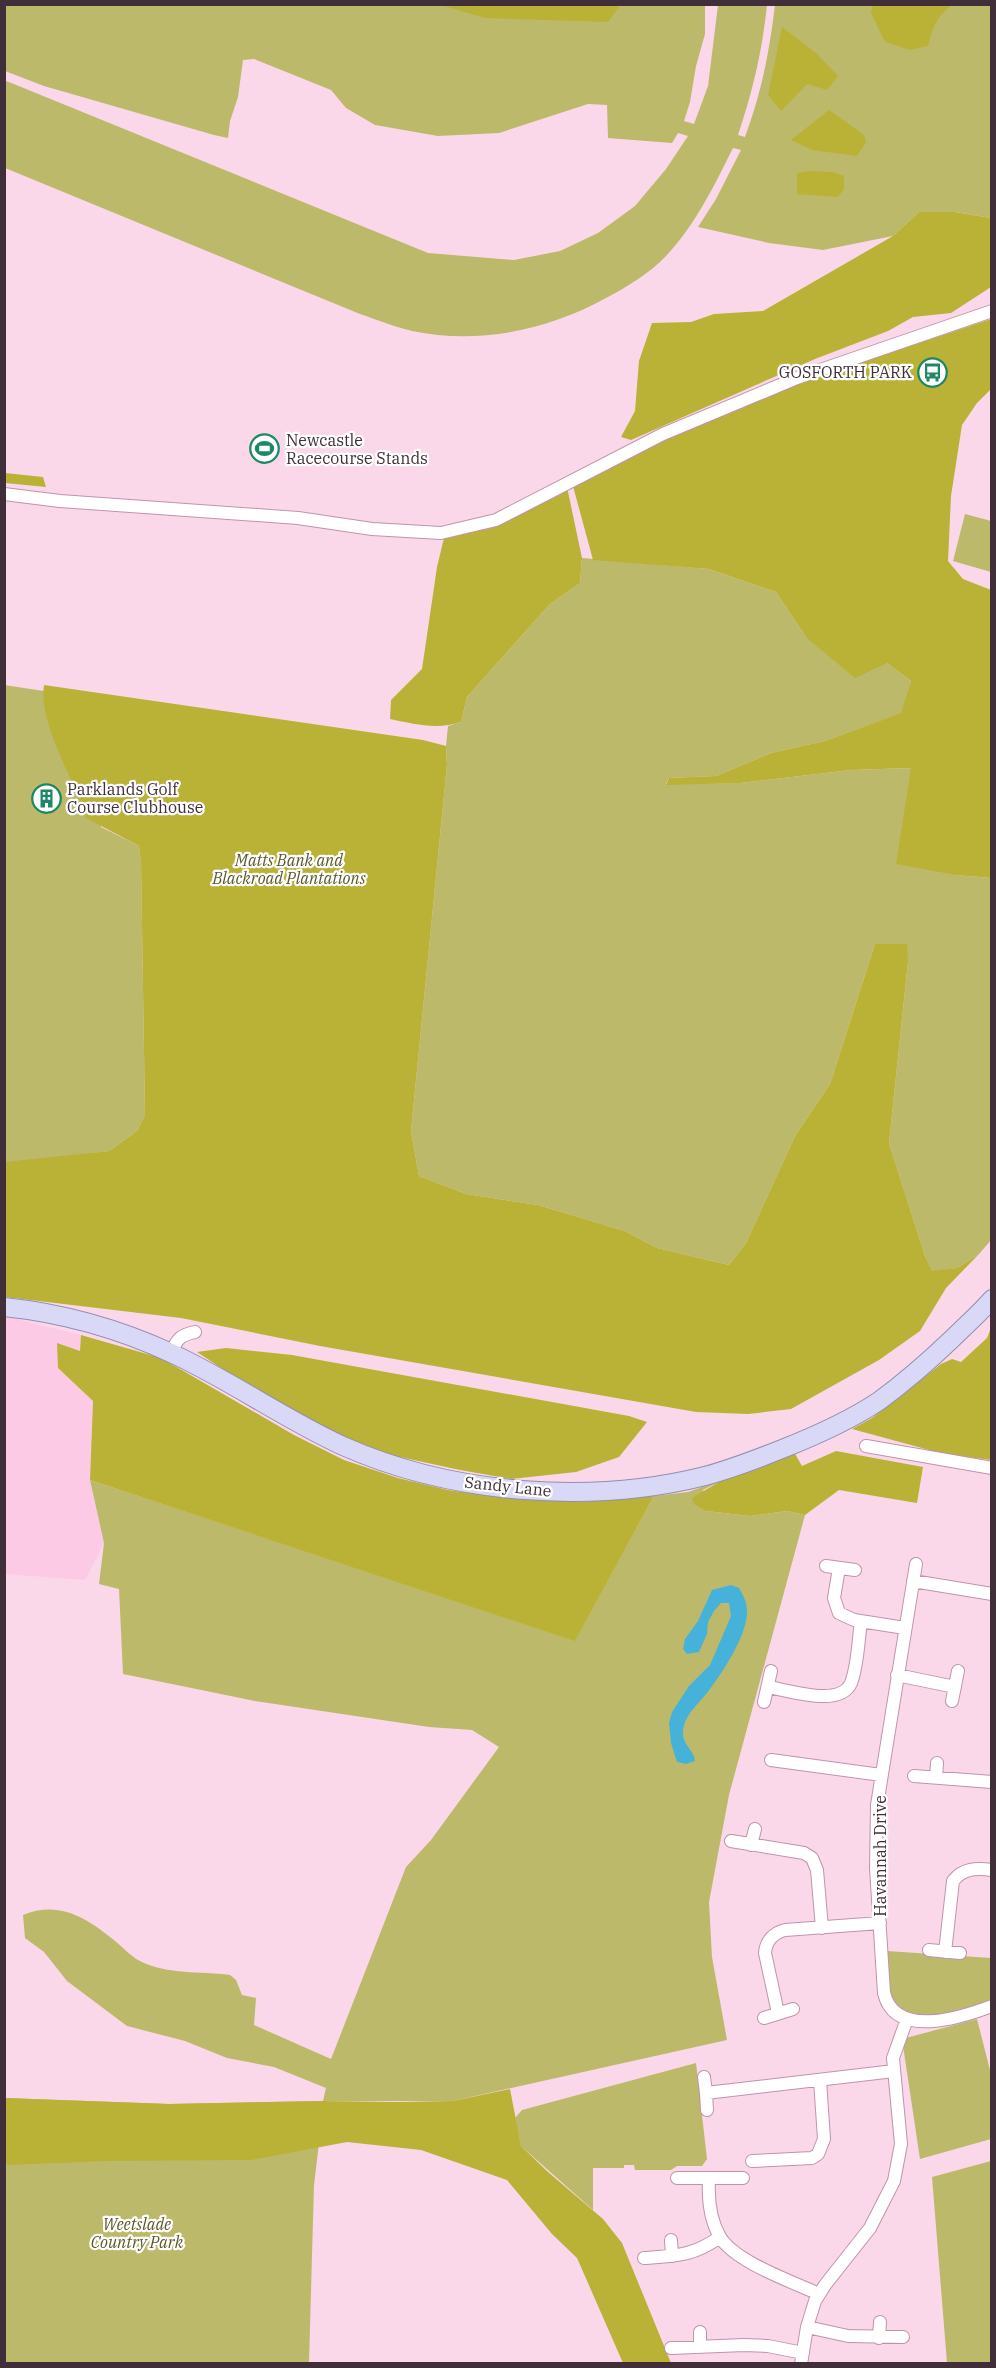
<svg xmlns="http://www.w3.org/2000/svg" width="996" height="2368" font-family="'IBM Plex Serif',serif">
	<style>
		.built { fill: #fccae4 }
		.green { fill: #bdb96a }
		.forest { fill: #b9b236 }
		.water { fill: #46b2d9 }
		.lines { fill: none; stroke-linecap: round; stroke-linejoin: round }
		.street-casing { stroke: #bd95aa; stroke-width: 14 }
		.primary-casing { stroke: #938db0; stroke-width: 20 }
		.street { stroke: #fff; stroke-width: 12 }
		.primary { stroke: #d9d9f7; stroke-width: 18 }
		.labels { text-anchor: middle; stroke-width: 4.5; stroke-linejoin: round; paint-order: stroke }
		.poi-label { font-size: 16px; fill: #402f38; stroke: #fff; text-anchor: start }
		.park-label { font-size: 16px; font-style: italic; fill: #5b5828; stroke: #fff }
		.street-label { font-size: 16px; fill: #402f38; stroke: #fff }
	</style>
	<rect width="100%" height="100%" fill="#fad8e9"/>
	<path class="built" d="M4 1316 81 1335 80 1351 58 1344V1368L93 1401 90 1480 104 1543 85 1580 5 1574Z"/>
	<path class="green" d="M5 5H705V34L696 66 690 102 684 121 694 124 708 86 718 5H767C762 52 753 90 738 135L745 137C762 90 769 54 775 5H991V218L955 212H919L893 236 823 250 769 243 698 227 716 199 741 150 733 148C714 186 696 224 666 256 650 273 627 287 606 298 548 330 479 345 412 331 395 327 378 320 360 314L5 168 4 80 428 253 514 260 560 251 598 233 635 206 666 169 688 136 678 133 672 143 608 138 607 105 588 104 499 133 438 136 375 125 346 108 331 90 254 59 243 60 238 97 230 121 228 138 214 135 44 86 5 71Z
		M965 514 991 521V572L953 561Z
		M582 558 709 569 776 592 806 637 887 663 911 681 902 713 825 741 771 753 716 776 669 778 666 784 740 783 851 770 912 768 956 875 991 878 992 1239 979 1254 957 1268 932 1272 925 1256 889 1143 908 962 875 944 830 1084 795 1136 746 1243 729 1265 657 1248 625 1231 538 1205 466 1194 419 1176 411 1131 447 765 446 746 448 726 461 722 467 697 550 604 580 583Z
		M4 685 84 697 101 827 139 846 141 861 145 1115 137 1131 109 1151 29 1161 4 1169Z
		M90 1480 575 1640 654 1496 688 1492 722 1480 703 1490 706 1511 750 1516 787 1511 805 1515 729 1795 709 1902 712 1957 727 2040 453 2101H324L314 2185 309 2363 5 2364V2098L169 2104 323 2101 326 2088 274 2067 227 2058 185 2041 127 2026 67 1981 44 1952 25 1938 23 1915C59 1900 87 1918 115 1941 123 1947 130 1956 140 1961 168 1975 200 1971 230 1975L236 1980 242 1995 256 1998 254 2025 331 2059 406 1867 431 1840 499 1747 472 1730 429 1727 255 1701 123 1674 119 1589 99 1584 104 1543Z
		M887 1951 991 1958V1999C970 2008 908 2029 894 2002 887 1986 888 1967 887 1951Z
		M977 2019 991 2074V2139L920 2159 902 2039Z
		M696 2063 707 2159 702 2166H677L671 2170H635L634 2165H624V2168H593V2210L521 2146 515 2118 522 2110Z
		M991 2161V2363H947L932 2177Z"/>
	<path class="forest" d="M613 5 619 7 608 22 485 18 441 5Z
		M873 5V4L952 5C937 16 932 28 928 46L910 50 885 42 871 13Z
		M782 27 816 53 838 76 827 90 807 84 781 111 768 95Z
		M829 110 864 135 866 142 857 156 812 150 791 140Z
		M809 171 832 172 844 176V189L838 197 797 194V173Z
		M919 212H955L991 218V287L951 313 913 317 888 331 815 359 631 440 621 437 635 411 639 361 652 323 691 322 714 314 763 311 893 236Z
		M991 319V389L977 403 962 425 951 496 948 561 963 579 991 590V878L956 875 896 864 911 768 851 770 740 783 666 785 669 778 716 776 771 753 825 741 901 713 911 681 887 663 855 678 806 637 776 592 709 569 593 560 573 486 668 439 796 384Z
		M5 473 43 477 46 487 5 483Z
		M567 487 582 558 580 583 550 604 467 697 461 722C437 730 414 724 390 719L391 700 422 669 437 567 444 538Z
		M44 685 423 740 446 746 447 765 411 1131 419 1176 466 1194 538 1205 625 1231 657 1248 729 1265 746 1243 795 1136 830 1084 875 944H907L908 962 889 1143 925 1256 932 1271 957 1268 979 1254 946 1288 920 1331 879 1360 791 1409 748 1414 696 1412 320 1346 181 1318 5 1297V1162L109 1151 137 1131 145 1115 141 862 139 846 86 818C75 780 38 724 44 685Z
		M991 1328V1460L944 1454 852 1429 872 1418 941 1364 952 1359 961 1362 987 1338Z
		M81 1335 161 1358 294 1435 344 1460 398 1478 448 1490 499 1497 580 1502 654 1496 575 1641 90 1480 93 1401 58 1368 57 1343 80 1351Z
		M226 1348 292 1355 629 1416 647 1422 619 1457 576 1472 511 1479 460 1470 386 1454 322 1427 250 1387 197 1352Z
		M836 1451 923 1467 917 1503 839 1490 805 1515 787 1511 750 1516 706 1511 694 1504 692 1498 722 1480 794 1452 802 1466Z
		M510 2089 521 2146 548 2172 603 2219 622 2243 671 2363H623L577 2258 552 2234 507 2180 421 2150 347 2142 251 2160 106 2161 8 2165 5 2161V2098L169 2104 323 2101 397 2102 453 2101Z"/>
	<path class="water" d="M731 1585 739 1588C743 1595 747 1602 747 1610 748 1635 722 1673 707 1693 697 1705 684 1716 683 1732 682 1744 694 1750 695 1761L686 1764 677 1762 671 1743 669 1723 672 1712 689 1686 710 1665 731 1616 729 1603H721L714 1611 708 1622 707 1634 699 1652 687 1654 683 1649 685 1639 698 1621 712 1590Z"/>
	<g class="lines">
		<defs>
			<path id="street" d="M4 494 60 501 298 518 372 529 441 533 496 520 663 434 797 378 992 311
				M171 1353C177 1339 180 1335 195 1332
				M866 1446 992 1468
				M916 1564 877 1805 876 1868 884 1993C895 2039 960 2018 992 2006
				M826 1566 855 1570
				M839 1568 834 1598 839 1613 854 1620 905 1628
				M913 1581 992 1594
				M897 1675 955 1687
				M768 1687C789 1690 840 1708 851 1683 858 1665 858 1641 861 1622
				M952 1701 958 1671
				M764 1702 771 1671
				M771 1760 881 1775
				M914 1776 992 1782
				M936 1778 937 1763
				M731 1841 804 1853 812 1858 817 1870 822 1928
				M751 1845 755 1829
				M929 1950 960 1953
				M945 1952 953 1881C963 1868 976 1868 992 1870
				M778 2013 765 1953C766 1941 773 1933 785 1930L880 1923
				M764 2018 793 2009
				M704 2077 706 2093
				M707 2110 706 2093 894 2071
				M752 2161 812 2158 818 2154 824 2139 820 2080
				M677 2178H743
				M709 2179C708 2197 710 2220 720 2237 735 2262 793 2282 819 2294
				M671 2240 672 2256
				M644 2258C676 2256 693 2256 720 2237
				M807 2327 848 2336 903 2337
				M700 2332V2347
				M879 2338 880 2322
				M671 2348 744 2345 768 2346 803 2353
				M801 2364 807 2327 815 2301 825 2285 870 2228 894 2181 901 2144 893 2058 907 2019"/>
			<path id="primary" d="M4 1307C62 1313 119 1329 171 1353 230 1380 284 1419 343 1446 451 1494 590 1505 705 1476 731 1469 757 1459 782 1449 815 1436 849 1421 879 1401 905 1382 930 1360 953 1338 966 1325 980 1313 992 1299"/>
		</defs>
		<use href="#street" class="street-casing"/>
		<use href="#primary" class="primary-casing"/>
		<use href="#street" class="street"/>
		<use href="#primary" class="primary"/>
	</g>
	<defs>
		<symbol id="bus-ring" viewBox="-11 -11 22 22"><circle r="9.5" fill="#fff" stroke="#1c8866" stroke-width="1.5"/><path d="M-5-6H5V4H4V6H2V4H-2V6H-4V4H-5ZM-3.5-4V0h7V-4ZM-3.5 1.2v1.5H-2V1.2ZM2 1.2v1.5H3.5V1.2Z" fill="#1c8866"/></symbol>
		<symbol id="stadium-ring" viewBox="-11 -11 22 22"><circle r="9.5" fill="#fff" stroke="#1c8866" stroke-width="1.5"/><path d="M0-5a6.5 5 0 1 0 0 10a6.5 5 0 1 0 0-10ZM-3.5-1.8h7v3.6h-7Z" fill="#1c8866"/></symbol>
		<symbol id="building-ring" viewBox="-11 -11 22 22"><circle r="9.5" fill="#fff" stroke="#1c8866" stroke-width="1.5"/><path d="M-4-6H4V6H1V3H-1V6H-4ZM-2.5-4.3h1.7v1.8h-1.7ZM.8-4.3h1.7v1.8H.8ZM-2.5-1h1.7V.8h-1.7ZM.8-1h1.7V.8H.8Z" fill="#1c8866"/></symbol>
	</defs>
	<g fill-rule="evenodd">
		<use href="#bus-ring" x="916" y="356" width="33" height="33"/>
		<use href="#stadium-ring" x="248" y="432" width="33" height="33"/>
		<use href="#building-ring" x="30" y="782" width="33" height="33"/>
	</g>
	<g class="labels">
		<g class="poi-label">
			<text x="912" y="378" text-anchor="end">GOSFORTH PARK</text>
			<text x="286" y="446">Newcastle<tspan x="286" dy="18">Racecourse Stands</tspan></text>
			<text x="67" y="795">Parklands Golf<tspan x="67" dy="18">Course Clubhouse</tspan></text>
		</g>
		<g class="park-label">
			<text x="289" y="866">Matts Bank and<tspan x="289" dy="18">Blackroad Plantations</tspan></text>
			<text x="137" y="2230">Weetslade<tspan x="137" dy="18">Country Park</tspan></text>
		</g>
		<g class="street-label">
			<text transform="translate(508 1486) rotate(6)" y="6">Sandy Lane</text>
			<text transform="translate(880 1856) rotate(-90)" y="6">Havannah Drive</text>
		</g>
	</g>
	<rect width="996" height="2368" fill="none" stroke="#402f38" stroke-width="12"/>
</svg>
